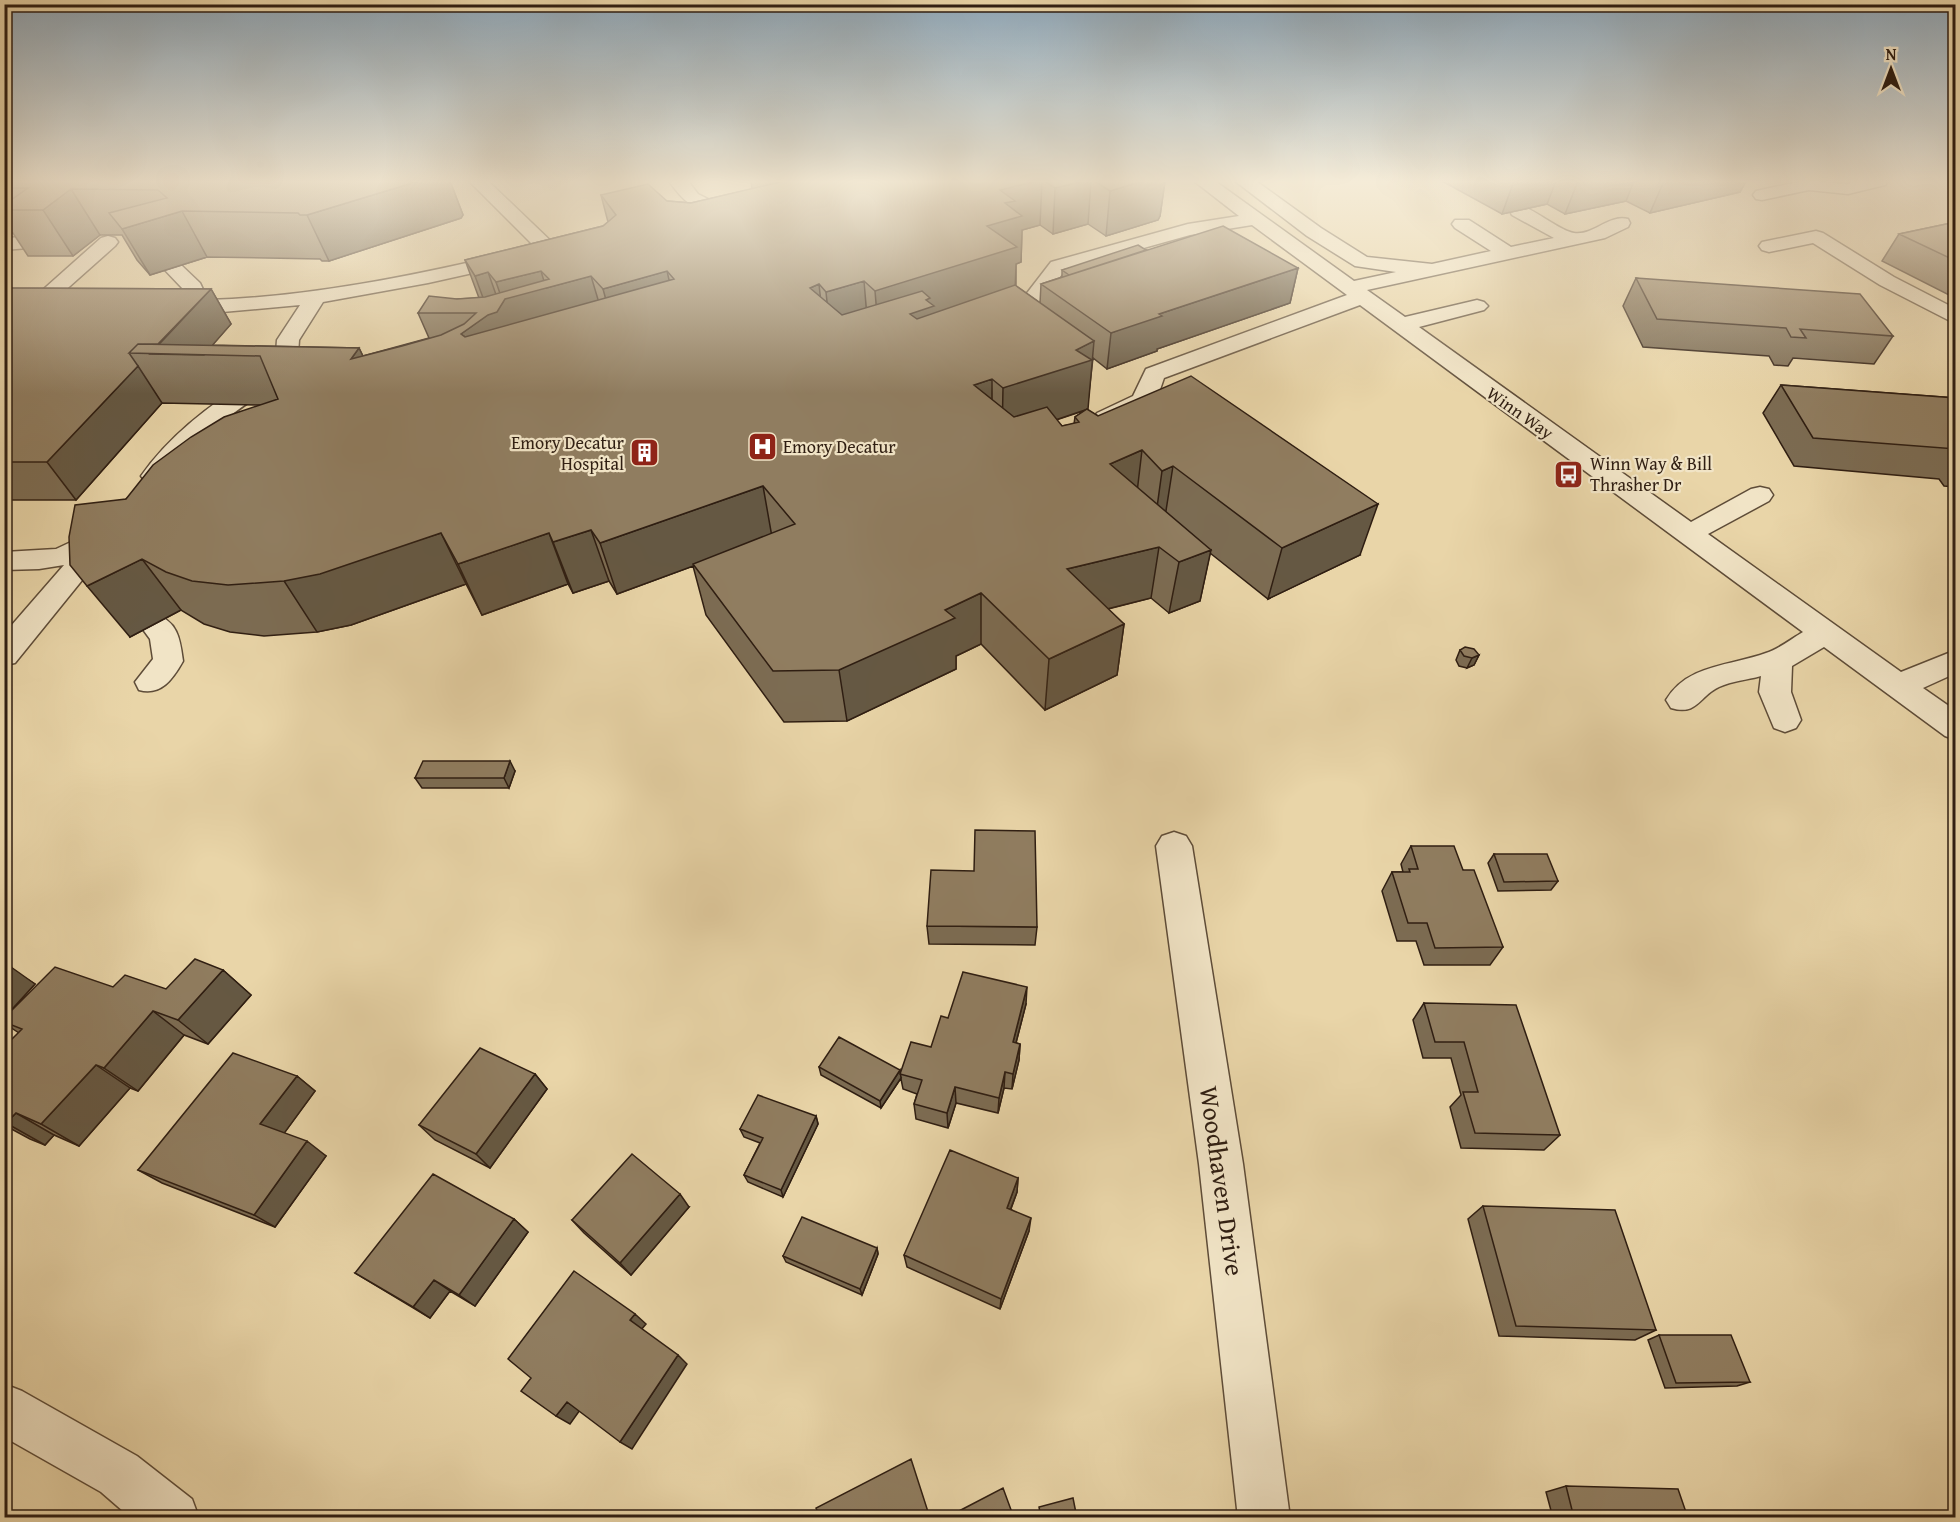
<svg xmlns="http://www.w3.org/2000/svg" width="1960" height="1522" font-family="'Gentium Book Plus',serif">
	<style>
		.lines { fill: none; stroke-linecap: round; stroke-linejoin: round }
		.minor-casing { stroke: #5e4c38; stroke-width: 3 }
		.minor { fill: #f1e4c6; fill-rule: evenodd }
		.wall { fill: #7c6c53; stroke: #2f1e12; stroke-width: 1.5; fill-rule: evenodd }
		.shaded-wall { fill: #655843; stroke: #2f1e12; stroke-width: 1.5 }
		.building { fill: #907d60; stroke: #2f1e12; stroke-width: 1.5; fill-rule: evenodd }
		.labels { text-anchor: middle; stroke-width: 4.5; stroke-linejoin: round; paint-order: stroke }
		.far-street-label { font-size: 18px; fill: #2f1e12; stroke: #f1e4c6 }
		.far-poi-label { font-size: 18px; fill: #2f1e12; stroke: #f1e4c6; text-anchor: start }
		.near-street-label { font-size: 26px; fill: #2f1e12; stroke: #f1e4c6 }
	</style>
	<rect width="100%" height="100%" fill="#e9d5a8"/>
	<filter id="stains"><feTurbulence type="fractalNoise" baseFrequency=".00333" numOctaves="4"/><feColorMatrix values="0 0 0 0 .2 0 0 0 0 .09 0 0 0 0 .02 0 0 0 .5 -.17"/></filter>
	<radialGradient id="worn" r=".72"><stop offset=".6" stop-color="#630" stop-opacity="0"/><stop offset="1" stop-color="#630" stop-opacity=".3"/></radialGradient>
	<g class="lines">
		<defs>
			<path id="minor" d="M469 181H488L556 246 559 250 556 254H542Z
				M669 181H688L698 194 720 205 722 209 720 213C699 218 680 197 669 181Z
				M1194 181H1215L1354 281 1396 272 1355 266 1307 236 1235 181H1256L1321 228 1367 257 1432 264 1491 251 1455 228 1452 224 1455 220H1469L1511 247 1554 238 1512 215 1510 211 1512 207 1519 205C1536 210 1560 231 1574 233 1593 236 1609 214 1628 219L1630 223 1628 227 1605 238 1367 290 1405 317 1477 300 1484 302 1488 306 1484 310 1419 327 1691 522 1751 489 1760 487 1769 489 1773 495 1769 501 1708 534 1901 672 1956 650V673L1923 688 1956 711V740L1945 736 1824 647 1792 666 1791 692 1801 720 1796 728 1785 732 1774 728 1759 692 1761 676C1747 680 1732 681 1719 687 1699 696 1698 716 1671 708L1666 700C1687 664 1731 666 1766 653 1779 649 1791 639 1803 632L1360 305 1164 378C1161 386 1158 399 1151 405 1141 414 1111 426 1097 423L1094 418 1097 413 1133 396 1146 369 1347 295 1252 225 1190 235 1065 270 1045 297 1053 306 1049 310C1034 317 1016 331 999 327L996 322 999 317 1029 304 1024 297 1051 262 1188 224 1239 216Z
				M1802 181 1848 184 1857 181H1888L1885 185 1848 194 1809 190 1762 200 1756 199 1753 195 1756 191Z
				M1816 231 1823 233 1894 277 1956 309V324L1880 285 1813 243 1769 252 1762 250 1759 246 1762 242Z
				M46 236 53 238 56 242 53 246 4 250V238Z
				M108 236 115 238 118 242 115 246 42 311 35 313 28 311 24 307 28 303 101 238Z
				M511 253 518 255 521 259 518 263 428 283 323 302 299 340 297 369 294 374C250 399 208 429 175 467 165 479 161 485 145 481L141 476C174 429 225 393 275 366L277 340 300 305 200 314 170 312 166 308 170 304 187 301 183 289 163 268 166 264H180L200 283 208 300C310 297 411 276 511 253Z
				M103 527 113 530 117 536 113 542 15 663 4 665V634L64 565 39 569 4 570V552L56 549Z
				M154 614C178 621 180 639 183 661 173 679 161 696 139 690L135 682 153 659 150 639 139 624 144 617Z
				M1174 832 1186 836 1192 846 1243 1164 1290 1518H1238L1199 1164 1156 846 1162 836Z
				M4 1384 22 1391 137 1456 192 1499 199 1518H131L101 1492 4 1437Z"/>
		</defs>
		<use href="#minor" class="minor-casing"/>
		<use href="#minor" class="minor"/>
	</g>
	<path class="wall" d="M4 181H450L463 215 461 218 329 261H322L320 259 207 257 150 275 137 260 122 235H100L73 256H28L13 233H8L4 229Z
		M751 181H1165L1160 216 1158 220 1106 236 1088 224 1053 234 1040 225 1022 230 1021 262 1016 264V286L1040 303 1041 284 1062 277V270L1146 250 1298 268 1290 303 1157 349V351L1107 369 1093 358 1087 410 1098 416 1360 555 1268 599 1210 553 1200 601 1169 613 1151 598 1108 609 1124 624 1117 675 1045 710 981 644 956 656V669L847 721 784 722 706 615 693 566 617 594 609 581 573 593 568 584 482 615 466 584 351 625 317 632 264 636 230 632 204 624 181 610 130 637 126 499 260 405 162 403 76 500H4V288L211 289 231 324 212 345 359 348 363 356 429 338 418 313 457 299 479 298 465 260 603 226 608 222 601 195 691 203 752 189ZM1086 410 1075 417 1074 424 1062 426 1056 420Z
		M1442 181H1746L1740 192 1650 213 1626 201 1565 214 1547 204 1502 214Z
		M1956 222V295L1951 296 1882 261 1899 234Z
		M1636 278 1893 336 1874 364 1793 358 1788 366 1774 365 1769 356 1643 347 1623 306Z
		M1781 385 1956 398V487L1944 486 1939 479 1794 466 1763 413Z
		M1460 650 1479 655 1474 665 1467 668 1459 666 1456 660Z
		M515 771 509 788H422L415 778Z
		M1411 846 1463 870 1503 947 1490 965H1424L1416 941H1397L1382 891 1392 872H1403L1401 864Z
		M1494 854 1558 881 1551 890 1498 891 1488 863Z
		M927 926 1037 927 1035 945 929 944Z
		M4 965 35 984 11 1011 113 987 166 989 223 970 251 995 208 1044 184 1035 138 1091 130 1088 79 1146 54 1135 45 1145 30 1139 4 1125V1047L19 1033 4 1023Z
		M1424 1003 1560 1135 1544 1150 1461 1148 1450 1107 1461 1095 1451 1058H1423L1413 1020Z
		M1026 1004 1016 1043 1020 1044 1019 1060 1012 1089 1004 1088 998 1113 956 1103 948 1128 916 1119 914 1104 917 1094 903 1089 900 1074 931 1047 948 1018Z
		M819 1067 901 1078 881 1108 821 1075Z
		M535 1074 547 1089 490 1168 435 1140 419 1125Z
		M297 1076 315 1091 284 1133 326 1156 275 1227 162 1183 138 1170Z
		M816 1116 818 1124 783 1197 748 1182 744 1175 760 1143 744 1137 740 1129Z
		M1018 1178 1017 1192 1011 1209 1029 1231 1000 1309 907 1267 904 1255Z
		M1483 1206 1656 1330 1635 1340 1499 1336 1468 1219Z
		M689 1207 631 1275 584 1233 572 1220Z
		M514 1219 528 1232 475 1306 450 1291 430 1318 355 1273Z
		M877 1248 878 1254 862 1295 786 1262 783 1256Z
		M1659 1335 1750 1382 1737 1386 1665 1388 1648 1340Z
		M1566 1486 1688 1518H1553L1546 1492Z"/>
	<path class="shaded-wall" d="M419 181H450L463 215 461 218 329 261 307 215Z
		M1036 181H1042L1040 225 1022 230 1021 262 1016 264 1015 294 879 339 875 291 987 226 1000 190Z
		M1084 181H1091L1088 224 1053 234 1055 188Z
		M1143 181H1165L1160 216 1158 220 1106 236 1110 191Z
		M1514 181H1556L1547 204 1502 214Z
		M1578 181H1634L1626 201 1565 214Z
		M1664 181H1746L1740 192 1650 213Z
		M71 189 100 235 73 256 43 210Z
		M182 211 207 257 150 275 122 229Z
		M1298 268 1290 303 1157 349V351L1107 369 1111 333 1159 314Z
		M541 271 546 288 591 276 605 323 505 364 461 334 489 314 475 276 488 272 500 306 503 302 496 282Z
		M667 271 678 319 616 337 603 289Z
		M864 281 868 329 831 340 826 292Z
		M819 284 824 332 810 288Z
		M211 289 231 324 204 355 150 354Z
		M1094 341 1088 409 1002 438 1003 388 1076 350Z
		M359 348 383 398 351 359Z
		M138 366 162 403 76 500 47 462Z
		M992 379V429L974 385Z
		M1142 450 1136 501 1110 464Z
		M1173 466 1165 517 1155 522 1162 471Z
		M763 486 772 537 617 594 600 543Z
		M1378 504 1360 555 1268 599 1282 548Z
		M591 530 609 581 573 593 553 542Z
		M441 533 466 584 351 625 317 632 284 581Z
		M549 533 568 584 482 615 458 564Z
		M1159 547 1151 598 1063 620 1067 569Z
		M1211 550 1200 601 1169 613 1179 562Z
		M142 559 181 610 130 637 87 586Z
		M981 593V644L956 656V669L847 721 839 670 945 610Z
		M1124 624 1117 675 1045 710 1049 659Z
		M1479 655 1474 665 1467 668 1472 658Z
		M510 761 515 771 509 788 504 778Z
		M11 967 35 984 4 1018V974Z
		M223 970 251 995 208 1044 178 1020Z
		M1027 987 1026 1004 1012 1058 1013 1042Z
		M153 1011 184 1035 138 1091 104 1068Z
		M1020 1044 1019 1060 1012 1089 1013 1074Z
		M96 1065 130 1088 79 1146 41 1124Z
		M900 1070 901 1078 881 1108 880 1101Z
		M1005 1072 1004 1088 998 1113 999 1098Z
		M535 1074 547 1089 490 1168 476 1154Z
		M297 1076 315 1091 280 1139 260 1124Z
		M955 1087 956 1103 948 1128 947 1113Z
		M16 1113 54 1135 45 1145 6 1123Z
		M816 1116 818 1124 783 1197 781 1190Z
		M307 1141 326 1156 275 1227 254 1215Z
		M1018 1178 1017 1192 1006 1221 1007 1208Z
		M680 1194 689 1207 631 1275 620 1263Z
		M1031 1218 1029 1231 1000 1309 1001 1299Z
		M514 1219 528 1232 475 1306 459 1295Z
		M877 1248 878 1254 862 1295 860 1289Z
		M434 1280 450 1291 430 1318 413 1307Z
		M635 1314 646 1324 641 1330 630 1320Z
		M678 1355 687 1364 632 1449 620 1442Z
		M567 1402 580 1410 570 1424 556 1416Z"/>
	<path class="building" d="M4 181H419L307 215H300L298 213 182 211 122 229 109 213 167 198 158 190 71 189 43 210H4V205L28 188H4Z
		M784 181H1036L1000 190 1015 201 1005 203 1022 216 987 226 1017 247 875 291 864 281 826 292 819 284 810 288 842 315 922 291 930 298 926 300 934 306 910 314 917 319 1015 285 1094 341 1076 350 1092 360 1003 388 992 379 974 385 1014 417 1047 407 1062 426 1079 422 1075 417 1087 409 1098 416 1191 376 1378 504 1282 548 1173 466 1162 471 1142 450 1110 464 1211 550 1179 562 1159 547 1067 569 1124 624 1049 659 981 593 945 610 955 618 839 670 773 671 693 564 795 524 763 486 600 543 591 530 553 542 549 533 458 564 441 533 320 574 284 581 228 585 192 581 166 572 142 559 87 586 70 565 69 537 75 505 126 499 153 465 191 437 224 417 278 399 260 356 129 353 138 344 359 348 351 359 402 346 441 335 464 324 476 313H418L429 296 457 299 485 297 549 279 541 271 496 282 488 272 475 276 465 260 603 226 616 215 601 195 648 184 667 201 691 203ZM667 271 674 279 465 337 461 334 488 315 497 312 505 299 591 276 603 289Z
		M1044 181H1084L1055 188Z
		M1094 181H1143L1110 191Z
		M1956 222V261L1899 234Z
		M1223 226 1298 268 1159 314 1162 316 1111 333 1041 284Z
		M1138 245 1146 250 1069 275 1062 270Z
		M1636 278 1860 294 1893 336 1800 329 1806 338 1791 337 1786 328 1657 319Z
		M4 288 211 289 158 344H138L129 353 138 366 47 462H4Z
		M1781 385 1956 398V449L1813 438Z
		M1465 647 1474 649 1479 655 1472 658 1464 656 1460 650Z
		M423 761H510L504 778H415Z
		M975 830 1035 831 1037 927 927 926 931 870 974 871Z
		M1411 846H1454L1463 870H1474L1503 947 1435 948 1427 923H1408L1392 872H1410L1409 869H1418Z
		M1494 854H1547L1558 881 1504 882Z
		M195 959 223 970 178 1020 153 1011 104 1068 96 1065 41 1124 16 1113 6 1123H4V1047L22 1029 4 1022V1018L55 967 113 987 125 975 166 989Z
		M4 965 11 967 4 974Z
		M963 972 1027 987 1013 1042 1020 1044 1013 1074 1005 1072 999 1098 955 1087 947 1113 914 1104 922 1080 900 1074 911 1042 931 1047 941 1016 948 1018Z
		M1424 1003 1516 1005 1560 1135 1475 1133 1463 1092H1478L1464 1042H1435Z
		M839 1037 900 1070 880 1101 819 1067Z
		M480 1048 535 1074 476 1154 419 1125Z
		M233 1053 297 1076 260 1124 307 1141 254 1215 138 1170Z
		M758 1095 816 1116 781 1190 744 1175 763 1138 740 1129Z
		M950 1150 1018 1178 1007 1208 1031 1218 1001 1299 904 1255Z
		M632 1154 680 1194 620 1263 572 1220Z
		M433 1174 514 1219 459 1295 434 1280 413 1307 355 1273Z
		M1483 1206 1615 1210 1656 1330 1516 1326Z
		M802 1217 877 1248 860 1289 783 1256Z
		M574 1271 635 1314 630 1320 678 1355 620 1442 567 1402 556 1416 521 1391 531 1378 508 1359Z
		M1659 1335H1731L1750 1382 1676 1383Z
		M911 1459 930 1518H813L819 1515 816 1508Z
		M1566 1486 1678 1489 1688 1518H1574Z
		M1003 1488 1014 1518H961L959 1511Z
		M1073 1498 1077 1518H1041L1039 1507Z
		M1884 1516H1927V1518H1885Z"/>
	<linearGradient id="sky" x2="0" y2="1"><stop stop-color="#8fa8ba"/><stop offset="0.46" stop-color="#f5ecd8"/><stop offset="1" stop-color="#f5ecd8" stop-opacity="0"/></linearGradient>
	<rect width="1960" height="394" fill="url(#sky)"/>
	<defs>
		<symbol id="hospital-square" viewBox="-11 -11 22 22"><rect x="-9" y="-9" width="18" height="18" rx="4" fill="#8f2418" stroke="#f1e4c6"/><path d="M-5-5h3v3.5h4V-5h3V5h-3V1.5h-4V5h-3Z" fill="#fff"/></symbol>
		<symbol id="building-square" viewBox="-11 -11 22 22"><rect x="-9" y="-9" width="18" height="18" rx="4" fill="#8f2418" stroke="#f1e4c6"/><path d="M-4-6H4V6H1V3H-1V6H-4ZM-2.5-4.3h1.7v1.8h-1.7ZM.8-4.3h1.7v1.8H.8ZM-2.5-1h1.7V.8h-1.7ZM.8-1h1.7V.8H.8Z" fill="#fff"/></symbol>
		<symbol id="bus-square" viewBox="-11 -11 22 22"><rect x="-9" y="-9" width="18" height="18" rx="4" fill="#8f2418" stroke="#f1e4c6"/><path d="M-5-6H5V4H4V6H2V4H-2V6H-4V4H-5ZM-3.5-4V0h7V-4ZM-3.5 1.2v1.5H-2V1.2ZM2 1.2v1.5H3.5V1.2Z" fill="#fff"/></symbol>
	</defs>
	<g fill-rule="evenodd">
		<use href="#hospital-square" x="746" y="430" width="33" height="33"/>
		<use href="#building-square" x="628" y="436" width="33" height="33"/>
		<use href="#bus-square" x="1552" y="458" width="33" height="33"/>
	</g>
	<g class="labels">
		<g class="far-street-label">
			<text transform="translate(1520 413) rotate(35)" y="6">Winn Way</text>
		</g>
		<g class="far-poi-label">
			<text x="624" y="449" text-anchor="end">Emory Decatur<tspan x="624" dy="21">Hospital</tspan></text>
			<text x="783" y="453">Emory Decatur</text>
			<text x="1590" y="470">Winn Way &amp; Bill<tspan x="1590" dy="21">Thrasher Dr</tspan></text>
		</g>
		<g class="near-street-label">
			<text transform="translate(1222 1181) rotate(82)" y="9">Woodhaven Drive</text>
		</g>
	</g>
	<rect width="1960" height="1522" fill="none" stroke="#e9d5a8" stroke-width="24"/>
	<rect x="6" y="6" width="1948" height="1510" fill="none" stroke="#2f1e12" stroke-width="3"/>
	<rect x="12" y="12" width="1936" height="1498" fill="none" stroke="#2f1e12" stroke-width="1.5"/>
	<g transform="translate(1891 69)" stroke="#f1e4c6" stroke-width="4.5" paint-order="stroke">
	<path d="M0-4.5L10 22L0 15L-10 22Z" fill="#2f1e12"/>
	<text y="-9" font-size="16" font-weight="bold" text-anchor="middle" fill="#2f1e12">N</text>
	</g>
	<rect width="100%" height="100%" filter="url(#stains)"/>
	<rect width="100%" height="100%" fill="url(#worn)"/>
</svg>
